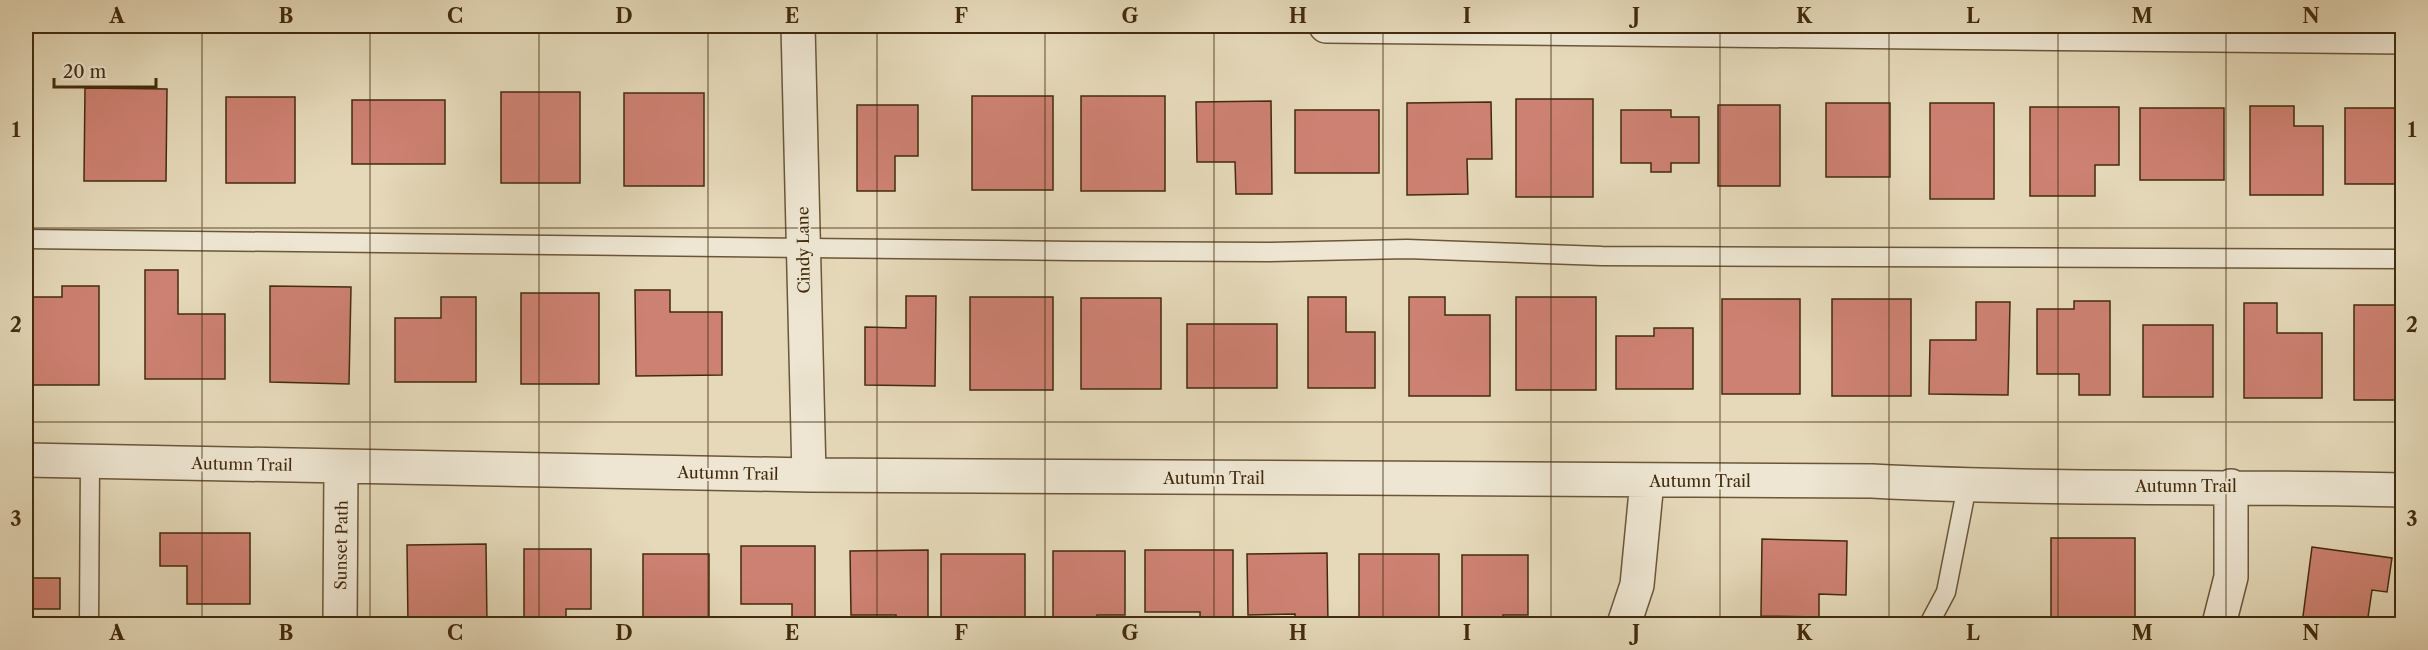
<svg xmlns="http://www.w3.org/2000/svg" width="2428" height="650" font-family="'Libre Caslon Text',serif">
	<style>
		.building { fill: #cd8172; stroke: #422b0d; stroke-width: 1.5 }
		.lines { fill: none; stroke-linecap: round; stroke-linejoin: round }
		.service-casing { stroke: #6b5638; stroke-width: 21 }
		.minor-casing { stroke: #6b5638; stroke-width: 36 }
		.service { stroke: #eee6d2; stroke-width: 18 }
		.minor { stroke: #eee6d2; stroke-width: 33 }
		.grid { fill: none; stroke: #422b0d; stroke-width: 1.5; stroke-opacity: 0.55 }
		.labels { text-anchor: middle; stroke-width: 4.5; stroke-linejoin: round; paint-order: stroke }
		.street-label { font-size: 16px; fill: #422b0d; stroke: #eee6d2 }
		.neatline { fill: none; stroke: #422b0d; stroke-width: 2 }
		.grid-label { font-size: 20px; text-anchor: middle; font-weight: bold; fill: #422b0d }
	</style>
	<rect width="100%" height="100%" fill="#e5d9b9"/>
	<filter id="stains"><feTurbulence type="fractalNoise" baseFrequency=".00333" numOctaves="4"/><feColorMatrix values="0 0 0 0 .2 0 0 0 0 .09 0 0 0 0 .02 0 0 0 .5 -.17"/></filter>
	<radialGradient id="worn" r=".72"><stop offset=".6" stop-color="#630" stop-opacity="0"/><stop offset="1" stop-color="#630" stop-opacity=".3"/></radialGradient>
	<path class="building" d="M85 88 167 89 166 181H84Z
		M501 92H580V183H501Z
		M624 93H704V186H624Z
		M972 96H1053V190H972Z
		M1081 96H1165V191H1081Z
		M226 97H295V183H226Z
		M1516 99H1593V197H1516Z
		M352 100H445V164H352Z
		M1271 101 1272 194H1236L1235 162H1197L1196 102Z
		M1491 102 1492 159H1467L1468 194 1407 195V103Z
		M1826 103H1890V177H1826Z
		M1930 103H1994V199H1930Z
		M857 105H918V156H895V191H857Z
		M1718 105H1780V186H1718Z
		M2250 106H2294V126H2323V195H2250Z
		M2030 107H2119V165H2095V196H2030Z
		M2140 108H2224V180H2140Z
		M2345 108H2402V184H2345Z
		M1295 110H1379V173H1295Z
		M1621 110H1671V117H1699V163H1671V172H1651V163H1621Z
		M145 270H178V314H225V379H145Z
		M62 286H99V385H26V297H62Z
		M270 286 351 287 349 384 270 382Z
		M635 290H670V312H722V375L636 376Z
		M521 293H599V384H521Z
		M906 296H936L935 386 865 385V327L906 328Z
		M441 297H476V382H395V318H441Z
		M970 297H1053V390H970Z
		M1308 297H1346V332H1375V388H1308Z
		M1409 297H1445V315H1490V396H1409Z
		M1516 297H1596V390H1516Z
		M1081 298H1161V389H1081Z
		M1722 299H1800V394H1722Z
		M1832 299H1911V396H1832Z
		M2074 301H2110V395H2079V374H2037V309H2074Z
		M1976 302H2010L2008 395 1929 394 1930 340H1976Z
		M2244 303H2277V333H2322V398H2244Z
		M2354 305H2399V328H2402V400H2354Z
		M1187 324H1277V388H1187Z
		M2143 325H2213V397H2143Z
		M1654 328H1693V389H1616V336H1654Z
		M160 533H250V604H187V566H160Z
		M2051 538H2135V624H2051Z
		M1762 539 1847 541 1846 595 1819 594V617L1761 616Z
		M26 544H33V578H60V609H26Z
		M486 544 487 624H408L407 545Z
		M741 546H815V624H792V604H741Z
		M2312 547 2392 558 2387 592 2372 590 2367 624H2302Z
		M524 549H591V609H566V624H524Z
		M928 550V624H896V615H851L850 551Z
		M1145 550H1233V624H1200V612H1145Z
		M1053 551H1125V615H1097V624H1053Z
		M1327 553 1328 624H1295V614L1248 615 1247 554Z
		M643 554H709V624H643Z
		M941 554H1025V620H941Z
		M1359 554H1439V624H1359Z
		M1462 555H1528V615H1503V624H1462Z"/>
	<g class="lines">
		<defs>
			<path id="service" d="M26 239 1074 251 1269 252 1407 249 1602 256 2402 259
				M89 624 90 461
				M1929 624 1946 592 1967 486"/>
			<path id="minor" d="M798 26 809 475
				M1326 26 2402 37
				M26 460 809 475 1872 481C2048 490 2226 486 2402 490
				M340 624 341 466
				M1624 624 1637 585 1647 481
				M2219 624 2231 577V486"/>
		</defs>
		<use href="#service" class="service-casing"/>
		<use href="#minor" class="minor-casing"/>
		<use href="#service" class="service"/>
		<use href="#minor" class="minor"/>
	</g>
	<path class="grid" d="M202 26V624M370 26V624M539 26V624M708 26V624M877 26V624M1045 26V624M1214 26V624M1383 26V624M1551 26V624M1720 26V624M1889 26V624M2058 26V624M2226 26V624M26 228H2402M26 422H2402"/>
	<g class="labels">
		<g class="street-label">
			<text transform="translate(803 250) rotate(-91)" y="6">Cindy Lane</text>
			<text transform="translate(242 464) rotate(1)" y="6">Autumn Trail</text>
			<text transform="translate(728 473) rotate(1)" y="6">Autumn Trail</text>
			<text x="1214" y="484">Autumn Trail</text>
			<text x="1700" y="487">Autumn Trail</text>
			<text x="2186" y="492">Autumn Trail</text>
			<text transform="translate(341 545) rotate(-89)" y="6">Sunset Path</text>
		</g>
	</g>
	<rect width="2428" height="650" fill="none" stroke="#e5d9b9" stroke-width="66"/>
	<path d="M54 78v9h102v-9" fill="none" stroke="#422b0d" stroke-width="3"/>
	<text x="63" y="78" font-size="18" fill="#422b0d" stroke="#eee6d2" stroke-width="4.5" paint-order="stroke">20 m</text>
	<rect x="33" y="33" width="2362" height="584" class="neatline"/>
	<g class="grid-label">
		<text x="117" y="23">A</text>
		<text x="286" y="23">B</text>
		<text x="455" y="23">C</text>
		<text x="624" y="23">D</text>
		<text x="792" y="23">E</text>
		<text x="961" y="23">F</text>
		<text x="1130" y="23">G</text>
		<text x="1298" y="23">H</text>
		<text x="1467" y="23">I</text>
		<text x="1636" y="23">J</text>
		<text x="1804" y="23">K</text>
		<text x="1973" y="23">L</text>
		<text x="2142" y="23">M</text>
		<text x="2311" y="23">N</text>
		<text x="16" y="137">1</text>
		<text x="2412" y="137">1</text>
		<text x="16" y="332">2</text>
		<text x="2412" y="332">2</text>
		<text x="16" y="526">3</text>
		<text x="2412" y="526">3</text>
		<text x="117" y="640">A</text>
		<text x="286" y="640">B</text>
		<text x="455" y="640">C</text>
		<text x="624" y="640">D</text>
		<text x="792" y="640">E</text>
		<text x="961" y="640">F</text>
		<text x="1130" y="640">G</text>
		<text x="1298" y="640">H</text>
		<text x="1467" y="640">I</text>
		<text x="1636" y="640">J</text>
		<text x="1804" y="640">K</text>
		<text x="1973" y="640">L</text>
		<text x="2142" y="640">M</text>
		<text x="2311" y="640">N</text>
	</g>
	<rect width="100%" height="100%" filter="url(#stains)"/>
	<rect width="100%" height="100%" fill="url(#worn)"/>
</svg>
